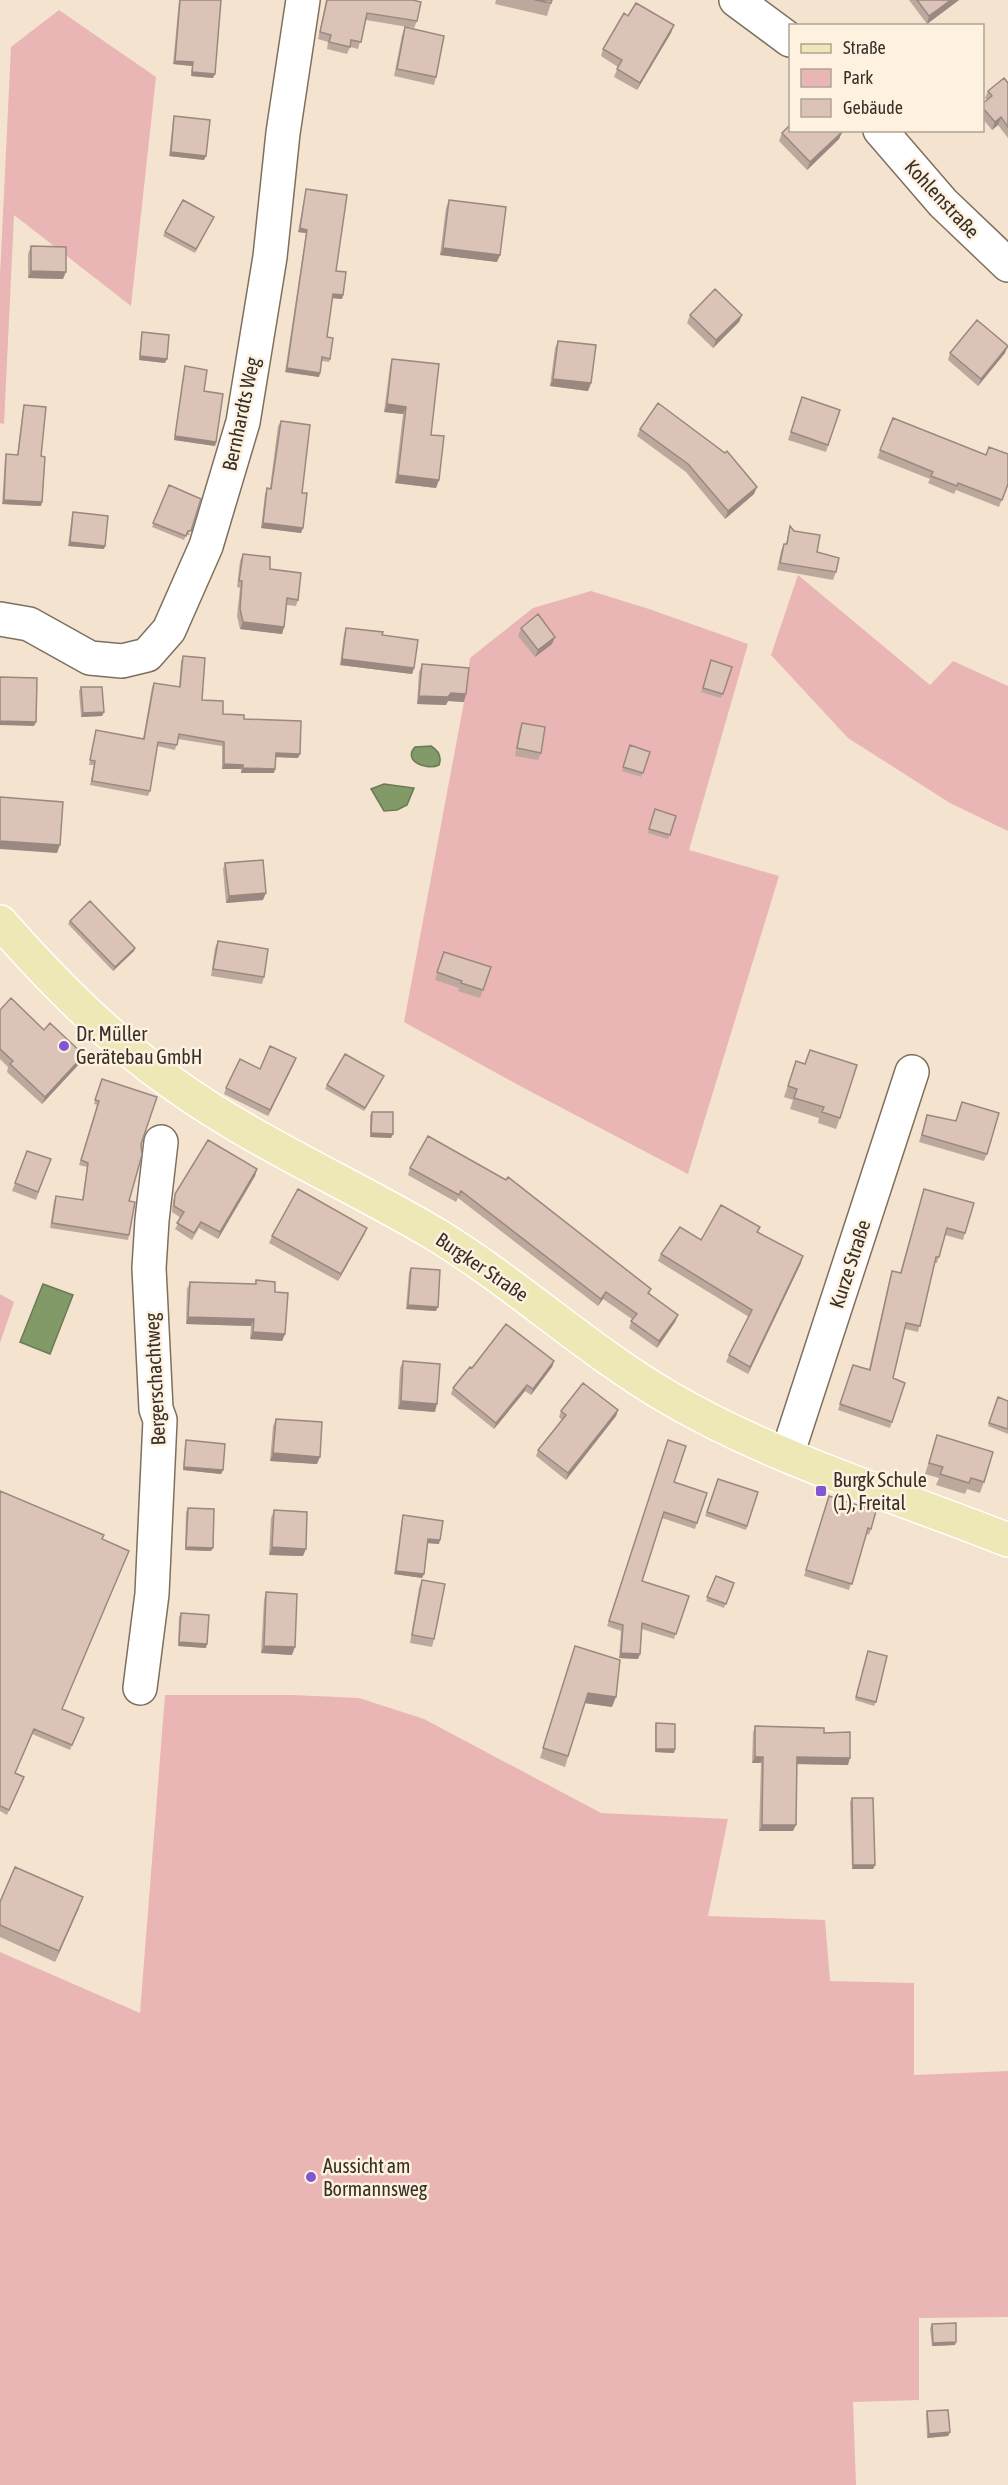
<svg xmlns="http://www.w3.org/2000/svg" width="1008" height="2485" font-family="'Asap Condensed',sans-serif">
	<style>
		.green { fill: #e9b6b5 }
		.water { fill: #829968; stroke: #6b7a55; stroke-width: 1.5 }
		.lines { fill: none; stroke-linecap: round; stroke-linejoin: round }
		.minor-casing { stroke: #7f705e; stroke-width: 36 }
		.major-casing { stroke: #fff; stroke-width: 36 }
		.minor { stroke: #fff; stroke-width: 33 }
		.major { stroke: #eee7b6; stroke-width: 33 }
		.wall { fill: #bda89e }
		.shaded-wall { fill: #9a8881 }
		.building { fill: #dcc3b8; stroke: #9a8881; stroke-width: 1.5 }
		.poi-dot { fill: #8156cf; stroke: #fef1e0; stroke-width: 2 }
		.labels { text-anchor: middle; stroke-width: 5; stroke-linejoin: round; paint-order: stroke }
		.street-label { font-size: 20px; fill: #363028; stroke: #fef1e0 }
		.poi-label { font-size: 20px; fill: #363028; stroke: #fef1e0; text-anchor: start }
	</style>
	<rect width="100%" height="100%" fill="#f4e3cf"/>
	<path class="green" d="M59 10 156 77 131 306 14 215 4 424 0 423V276L11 47Z
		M798 575 930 685 953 661 1008 686V831L950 803 848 738 771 655Z
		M591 591 649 609 748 644 689 850 779 876 688 1174 522 1087 404 1022 464 702 470 658 533 608Z
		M0 1294 14 1302 0 1343Z
		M165 1695H292L359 1698 424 1719 601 1813 728 1819 708 1916 825 1920 830 1981 914 1983V2075L1008 2071V2317L919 2318V2400L853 2402 856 2485H0V1952L140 2013Z"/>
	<path class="water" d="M431 746C439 751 442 757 439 765 427 771 402 761 415 747Z
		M384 784 414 788 407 805 397 810 384 811 371 789Z
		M43 1284 73 1295 50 1354 20 1342Z"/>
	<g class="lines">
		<defs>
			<path id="minor" d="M736 0 790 40
				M880 130 943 203 1008 265
				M0 619 29 624 90 658 122 661 147 655 169 630 206 546 243 422 270 257 283 133 303 0
				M787 1455 912 1072
				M140 1688 152 1594 160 1420 156 1409 149 1268 152 1220 161 1142"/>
			<path id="major" d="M0 922C53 982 109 1039 175 1085 256 1143 349 1183 435 1234 517 1284 588 1351 671 1399 776 1460 895 1495 1008 1540"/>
		</defs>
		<use href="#minor" class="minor-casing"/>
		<use href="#major" class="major-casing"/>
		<use href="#minor" class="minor"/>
		<use href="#major" class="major"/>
	</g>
	<path class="wall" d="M179 0H221L213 78 191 76 192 66 173 64Z
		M326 0H412L417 21 414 28 366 20 358 49 350 47 347 54 327 49 328 42 318 39Z
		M496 0H552L547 16 495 4Z
		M909 0H959L927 24Z
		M628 16 671 33 637 90 614 77 618 67 601 56 603 49Z
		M405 27 436 77 434 85 394 76 402 35Z
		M1008 83V138L998 125 992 130 982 118V104L987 100 985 98 988 91Z
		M174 116 204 160 169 156 173 120Z
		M842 132 839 139 807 170 779 141 782 133Z
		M306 189 336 271 343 295 342 299 332 298 327 337 330 359 329 362 322 361 319 377 285 372 306 233 298 232Z
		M449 200 500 255 497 262 440 255 446 208Z
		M214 217 195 253 163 236 165 232Z
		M31 246 63 279 28 278V254Z
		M690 315H742L739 322 713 348 687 323Z
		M142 332 165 363 139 360 141 336Z
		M558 341 591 383 588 391 550 386 555 348Z
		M950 353H1005L978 386 948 360Z
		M392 359 439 480 436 488 395 483 403 414 384 412 390 366Z
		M185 366 204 391 216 442 215 446 174 440 184 370Z
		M802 397 840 410 826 452 788 440Z
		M24 405 41 456V506L2 504 5 458 6 454 17 455 23 409Z
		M893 418 986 455 1008 484 999 507 956 490 954 494 928 483 930 479 877 458Z
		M281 421 302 493 301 533 261 528 265 494 267 488H270L278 426Z
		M640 429 754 494 725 519 686 472 637 436Z
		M169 485 190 535H186L184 540 152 527Z
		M73 512 104 549 68 546 72 515Z
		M790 526 817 552 836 572 833 580 777 570 781 551 784 544H786L788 534Z
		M243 554 270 569 298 600 296 606 287 605 284 627 282 634 240 629 237 616 240 588 237 587 240 561Z
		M346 628 382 635 414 668 412 674 340 665 344 634Z
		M521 628 552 644 535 657 518 636Z
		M183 656 202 700 223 714 244 719 298 758 276 757 274 773H241V769H222V746L178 739 175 750 157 746 150 791 148 796 90 785 94 765H89L96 730 143 739 152 687 154 683 179 687 181 661Z
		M711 660 732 667 721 698 701 692Z
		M422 664 464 702 448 701 446 705 417 704 419 672Z
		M81 687 104 712 102 716 81 717 79 691Z
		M522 723 541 753 538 760 515 756 519 730Z
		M630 745 650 752 641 777 622 771Z
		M655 809 676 816 668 839 648 833Z
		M225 863 263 900 226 903 223 869Z
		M70 921 134 951 113 971 68 924Z
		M218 941 264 977 262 984 211 976 215 948Z
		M444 952 491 967 480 998 458 991 459 988 435 980Z
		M0 1010 44 1030 81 1062 42 1104 7 1072 8 1067 0 1059Z
		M296 1058 268 1116 224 1094 226 1088Z
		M796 1061 840 1118 836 1129 818 1123 819 1118 790 1109 793 1100 784 1097Z
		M102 1079 141 1144 129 1201V1235L128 1240 50 1228 54 1201 56 1196 82 1200 87 1167 79 1165 97 1105 94 1104Z
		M382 1080 364 1111 325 1089 327 1085Z
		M372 1112 393 1134 391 1138 370 1137V1115Z
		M927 1115 987 1154 984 1161 919 1142Z
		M428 1136 651 1289 649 1294 678 1315 675 1322 657 1348 629 1328 632 1319 603 1299 598 1306 458 1198 456 1202 408 1175 410 1168Z
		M27 1151 51 1159 36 1200 12 1191Z
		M257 1169 255 1176 218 1239 199 1228 192 1240 175 1229 181 1218 172 1212 173 1201 175 1194Z
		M924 1189 965 1233 963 1240 945 1235 937 1263H935L918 1332 905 1329 893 1378 905 1383 890 1428 838 1410 853 1365 869 1369 890 1277 892 1271 900 1273Z
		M760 1227 758 1233 801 1263 748 1374 726 1362 729 1355 749 1317 658 1261 661 1254 701 1240Z
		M367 1228 364 1235 338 1281 269 1243 272 1236Z
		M411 1268 436 1311 406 1309 409 1272Z
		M256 1280 275 1292 285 1334 282 1341 250 1339 251 1326 186 1324 187 1289 190 1282 255 1284Z
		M403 1361 435 1412 398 1409 400 1368Z
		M554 1361 552 1367 531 1395 525 1391 494 1429 451 1394 453 1388 472 1368Z
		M998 1397 1008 1401V1434L988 1426Z
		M618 1410 616 1416 566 1480 536 1456 538 1450 562 1420 559 1417 561 1411Z
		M276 1419 317 1464 270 1461 273 1426Z
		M937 1435 984 1482 980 1493 967 1489 965 1494 936 1485 939 1478 925 1474Z
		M186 1440 223 1470 221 1474 183 1470 185 1444Z
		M668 1440 674 1482 707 1493 695 1529 662 1518 642 1581 689 1596 674 1639 642 1629 640 1654 638 1659 619 1658 621 1631 607 1626Z
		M718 1479 758 1492 746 1530 705 1516Z
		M0 1491 62 1709 84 1718 70 1750 32 1734 15 1773 24 1777 7 1815 0 1811Z
		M827 1502 871 1529 869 1535 867 1534 849 1590 804 1576Z
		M188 1508 211 1551 185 1550 186 1512Z
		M274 1510 303 1556 269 1555 271 1518Z
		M403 1516 439 1544 428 1543 424 1574 422 1578 394 1574 402 1519Z
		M716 1576 734 1583 724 1608 706 1601Z
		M422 1580 434 1639 432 1647 410 1643 419 1588Z
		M266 1592 292 1655 261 1653 264 1600Z
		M181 1613 206 1648 178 1646 179 1617Z
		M575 1646 612 1707 585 1703 565 1767 540 1758Z
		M867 1655 876 1702 874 1706 855 1700Z
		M656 1723 675 1749 674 1753 655 1752V1727Z
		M755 1726 824 1733 848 1765 797 1764 793 1831H759L761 1763H752L753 1733Z
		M852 1798 875 1865 873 1869H852L850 1802Z
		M0 1902 79 1908 55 1962 0 1937Z
		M932 2324 955 2345 932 2346 930 2328Z
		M927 2411 950 2432 948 2436 927 2438 926 2415Z"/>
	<path class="shaded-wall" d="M951 0H959L927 24 929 16Z
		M674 25 671 33 637 90 640 83Z
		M175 61 193 62 192 66 173 64Z
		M192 72 215 74 213 78 191 76Z
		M1001 117 998 125 992 130 995 122Z
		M842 132 839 139 807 170 810 162Z
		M171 152 206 156 204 160 169 156Z
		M300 228 307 230 306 233 298 232Z
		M443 248 500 255 497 262 440 255Z
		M31 271 66 272 63 279 28 278Z
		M333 294 343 295 342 299 331 298Z
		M742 315 739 322 713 348 716 340Z
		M1008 346 1005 353 978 386 981 379Z
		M140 356 167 359 165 363 139 360Z
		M287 368 320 373 319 377 285 372Z
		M553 379 591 383 588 391 550 386Z
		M387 404 406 407 403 414 384 412Z
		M175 436 216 442 215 446 174 440Z
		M398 475 439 480 436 488 395 483Z
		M757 487 754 494 725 519 728 511Z
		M4 500 42 502 41 506 2 504Z
		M263 523 303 528 301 533 261 528Z
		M70 542 105 546 104 549 68 546Z
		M243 622 284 627 282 634 240 629Z
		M555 637 552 644 535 657 538 650Z
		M342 659 414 668 412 674 340 665Z
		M451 693 466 694 464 702 448 701 446 705 417 704 419 696Z
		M104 712 102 716 81 717 83 713Z
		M0 721 36 722 34 726 0 725Z
		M276 753 300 754 298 758 274 757Z
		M224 764 243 765 241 769H222Z
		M243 768 275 769 274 773H241Z
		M0 841 60 845 57 853 0 849Z
		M266 893 263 900 226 903 229 896Z
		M135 948 134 951 113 971 115 967Z
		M84 1055 81 1062 42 1104 45 1097Z
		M296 1058 294 1064 268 1116 270 1110Z
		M371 1133 393 1134 391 1138 370 1137Z
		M257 1169 255 1176 218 1239 220 1232Z
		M367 1228 364 1235 338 1281 341 1274Z
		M803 1256 801 1263 748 1374 750 1367Z
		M606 1292 603 1299 598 1306 601 1299Z
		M408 1305 438 1307 436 1311 406 1309Z
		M678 1315 675 1322 657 1348 659 1341Z
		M188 1317 254 1319 251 1326 186 1324Z
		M253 1332 285 1334 282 1341 250 1339Z
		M554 1361 552 1367 531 1395 533 1389Z
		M527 1385 525 1391 494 1429 496 1423Z
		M401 1401 437 1404 435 1412 398 1409Z
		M618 1410 616 1416 566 1480 568 1473Z
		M273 1453 320 1457 317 1464 270 1461Z
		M184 1467 223 1470 221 1474 183 1470Z
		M428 1539 440 1540 439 1544 427 1543Z
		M186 1547 213 1548 211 1551 185 1550Z
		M272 1547 306 1549 303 1556 269 1555Z
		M396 1571 424 1574 422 1578 394 1574Z
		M179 1642 207 1644 206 1648 178 1646Z
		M264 1646 295 1647 292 1655 261 1653Z
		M621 1653 640 1654 638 1659 619 1658Z
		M588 1693 616 1697 612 1707 584 1703Z
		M656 1749H675L674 1753 655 1752Z
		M755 1757H763L761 1763H752Z
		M797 1757 850 1758 848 1765 794 1764Z
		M762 1825H796L793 1831H759Z
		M853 1865H875L873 1869H852Z
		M83 1897 79 1908 55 1962 59 1951Z
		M956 2342 955 2345 932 2346 933 2343Z
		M950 2432 948 2436 927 2438 929 2434Z"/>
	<path class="building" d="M180 0H221L215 74 192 72 193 62 175 61Z
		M327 0H412L421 2 417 21 367 13 361 42 351 40 350 47 329 42 331 35 320 32Z
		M535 0H552L551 3Z
		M917 0H951L929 16Z
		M636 3 674 25 640 83 617 69 622 60 603 49 624 13 628 16Z
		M405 27 444 36 436 77 397 69Z
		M1004 78 1008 83V127L1001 117 995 122 982 107V104L992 96 988 91Z
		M174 116 210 120 206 156 171 152Z
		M790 125V130H841L842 132 810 162 782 133Z
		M306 189 347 195 336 271 346 272 343 295 333 294 327 337 333 338 330 359 322 357 320 373 287 368 307 230 300 228Z
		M183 200 214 217 196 249 165 232Z
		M449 200 506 207 500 255 443 248Z
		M31 246 66 247V272L31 271Z
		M715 289 742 315 716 340 690 315Z
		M977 320 1008 346 981 379 950 353Z
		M142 332 169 335 167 359 140 356Z
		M558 341 596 345 591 383 553 379Z
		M392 359 439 364 431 435 444 436 439 480 398 475 406 407 387 404Z
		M185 366 207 370 204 391 223 394 216 442 175 436Z
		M802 397 840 410 828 445 791 432Z
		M658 403 725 453 727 451 757 487 728 511 688 464 640 429Z
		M24 405 46 407 41 456 45 457 42 502 4 500 6 454 18 455Z
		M893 418 986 455 989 447 1008 454V484L1002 500 958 483 957 486 931 476 933 472 880 450Z
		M281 421 310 425 302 493H307L303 528 263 523 267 488 271 489Z
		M169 485 201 499 191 531H188L186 536 153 523Z
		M73 512 108 516 105 546 70 542Z
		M790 526 794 531 820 535 817 552 839 558 836 572 780 563 784 544H787Z
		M243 554 270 557V569L301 573 298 600 287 598 284 627 243 622 240 609 242 581H239Z
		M538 614 555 637 538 650 521 628Z
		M346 628 383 632 382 635 418 640 414 668 342 659Z
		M183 656 205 658 202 700 223 701V714L244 715V719L301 721 300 754 276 753 275 769 243 768V765L224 764V742L179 734 177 745 158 742 150 791 92 781 95 761 90 760 96 730 144 739 154 683 180 687Z
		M711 660 732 667 723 694 703 688Z
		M422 664 469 668 466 694 451 693 448 697 419 696Z
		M0 677 37 678 36 722 0 721Z
		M81 687H102L104 712 83 713Z
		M522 723 545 727 541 753 517 748Z
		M630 745 650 752 643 773 623 767Z
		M0 797 63 802 60 845 0 841Z
		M655 809 676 816 670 835 649 829Z
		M263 860 266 893 229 896 225 863Z
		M90 901 135 948 115 967 70 921Z
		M218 941 268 949 264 977 213 969Z
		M444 952 491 967 483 990 461 983 462 981 437 972Z
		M11 998 44 1030 50 1023 84 1055 45 1097 10 1064 13 1061 0 1049V1010Z
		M270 1046 296 1058 270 1110 226 1088 240 1059 260 1069Z
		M810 1050 857 1065 840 1118 822 1112 824 1107 794 1098 797 1089 788 1086 796 1061 805 1064Z
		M345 1054 384 1076 365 1108 327 1085Z
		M102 1079 157 1097 141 1144 142 1155 129 1201 135 1202 129 1235 52 1223 56 1196 83 1200 88 1163 81 1160 99 1101 95 1100Z
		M962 1102 999 1113 987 1154 922 1135 927 1115 956 1121Z
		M372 1112H393V1134L371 1133Z
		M428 1136 506 1180 508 1177 651 1289 648 1293 678 1315 659 1341 631 1321 637 1314 606 1292 601 1299 461 1191 459 1195 410 1168Z
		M208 1140 257 1169 220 1232 201 1222 194 1233 177 1223 184 1212 174 1206 175 1194Z
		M27 1151 51 1159 38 1192 15 1183Z
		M298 1189 367 1228 341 1274 272 1236Z
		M924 1189 974 1203 965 1233 947 1228 939 1257H936L920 1326 906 1323 893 1378 905 1383 892 1422 840 1404 853 1365 870 1370 892 1271 901 1273Z
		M721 1205 760 1227 757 1232 803 1256 750 1367 729 1355 752 1310 661 1254 680 1227 701 1240Z
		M411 1268 440 1270 438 1307 408 1305Z
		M256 1280 275 1282V1292L288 1293 285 1334 253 1332 254 1319 188 1317 190 1282 256 1284Z
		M506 1324 554 1361 533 1389 527 1385 496 1423 453 1388 470 1367 472 1368Z
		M403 1361 440 1364 437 1404 401 1401Z
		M583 1383 618 1410 568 1473 538 1450 566 1415 561 1411Z
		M998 1397 1008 1401V1429L989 1423Z
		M276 1419 322 1422 320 1457 273 1453Z
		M937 1435 993 1452 984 1482 971 1478 969 1483 940 1474 943 1467 929 1463Z
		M186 1440 225 1444 223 1470 184 1467Z
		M668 1440 686 1446 674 1482 707 1493 697 1523 664 1512 642 1581 689 1596 676 1634 642 1623 640 1654 621 1653 623 1625 609 1621Z
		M718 1479 758 1492 747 1526 707 1512Z
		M0 1491 104 1535 102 1539 129 1551 62 1709 84 1718 72 1745 34 1729 15 1773 24 1777 9 1810 0 1806Z
		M829 1496 876 1511 871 1529 868 1528 852 1584 806 1570Z
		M188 1508 214 1509 213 1548 186 1547Z
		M274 1510 307 1512 306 1549 272 1547Z
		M403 1515 443 1521 440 1540 428 1539 424 1574 396 1571Z
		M716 1576 734 1583 726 1604 707 1597Z
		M422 1580 445 1584 434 1639 412 1635Z
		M266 1592 297 1594 295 1647 264 1646Z
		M181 1613 209 1615 207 1644 179 1642Z
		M575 1646 620 1660 616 1697 588 1693 568 1756 543 1748Z
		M868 1651 887 1656 876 1702 856 1697Z
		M656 1723 675 1724V1749H656Z
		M755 1726 824 1728V1733L850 1732V1758L797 1757 796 1825H762L763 1757H755Z
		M852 1798H873L875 1865H853Z
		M15 1867 83 1897 59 1951 0 1925V1902Z
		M956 2323V2342L933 2343 932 2324Z
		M948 2410 950 2432 929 2434 927 2411Z"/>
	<g class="poi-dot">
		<circle cx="64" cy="1046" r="6"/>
		<rect x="815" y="1485" width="12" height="12" rx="3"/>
		<circle cx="311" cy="2177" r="6"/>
	</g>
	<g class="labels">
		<g class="street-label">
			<text transform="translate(942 199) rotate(47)" y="7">Kohlenstraße</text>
			<text transform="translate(241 414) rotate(-78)" y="7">Bernhardts Weg</text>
			<text transform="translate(850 1264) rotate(-72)" y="7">Kurze Straße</text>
			<text transform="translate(482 1267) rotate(34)" y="7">Burgker Straße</text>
			<text transform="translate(155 1379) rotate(-93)" y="7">Bergerschachtweg</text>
		</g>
		<g class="poi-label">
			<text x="76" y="1041">Dr. Müller<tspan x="76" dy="23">Gerätebau GmbH</tspan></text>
			<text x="833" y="1487">Burgk Schule<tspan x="833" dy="23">(1), Freital</tspan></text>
			<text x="323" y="2173">Aussicht am<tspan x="323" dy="23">Bormannsweg</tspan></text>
		</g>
	</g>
	<rect x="789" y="24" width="195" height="108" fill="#fef1e0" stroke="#aea496" stroke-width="1.5"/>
	<rect x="801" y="44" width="30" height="9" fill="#eee7b6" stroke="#aea496" stroke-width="1.5"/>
	<text x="843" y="54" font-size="18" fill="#363028">Straße</text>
	<rect x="801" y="69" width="30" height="18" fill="#e9b6b5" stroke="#aea496" stroke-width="1.5"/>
	<text x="843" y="84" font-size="18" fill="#363028">Park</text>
	<rect x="801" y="99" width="30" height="18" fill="#dcc3b8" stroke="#aea496" stroke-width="1.5"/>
	<text x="843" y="114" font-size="18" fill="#363028">Gebäude</text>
</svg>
